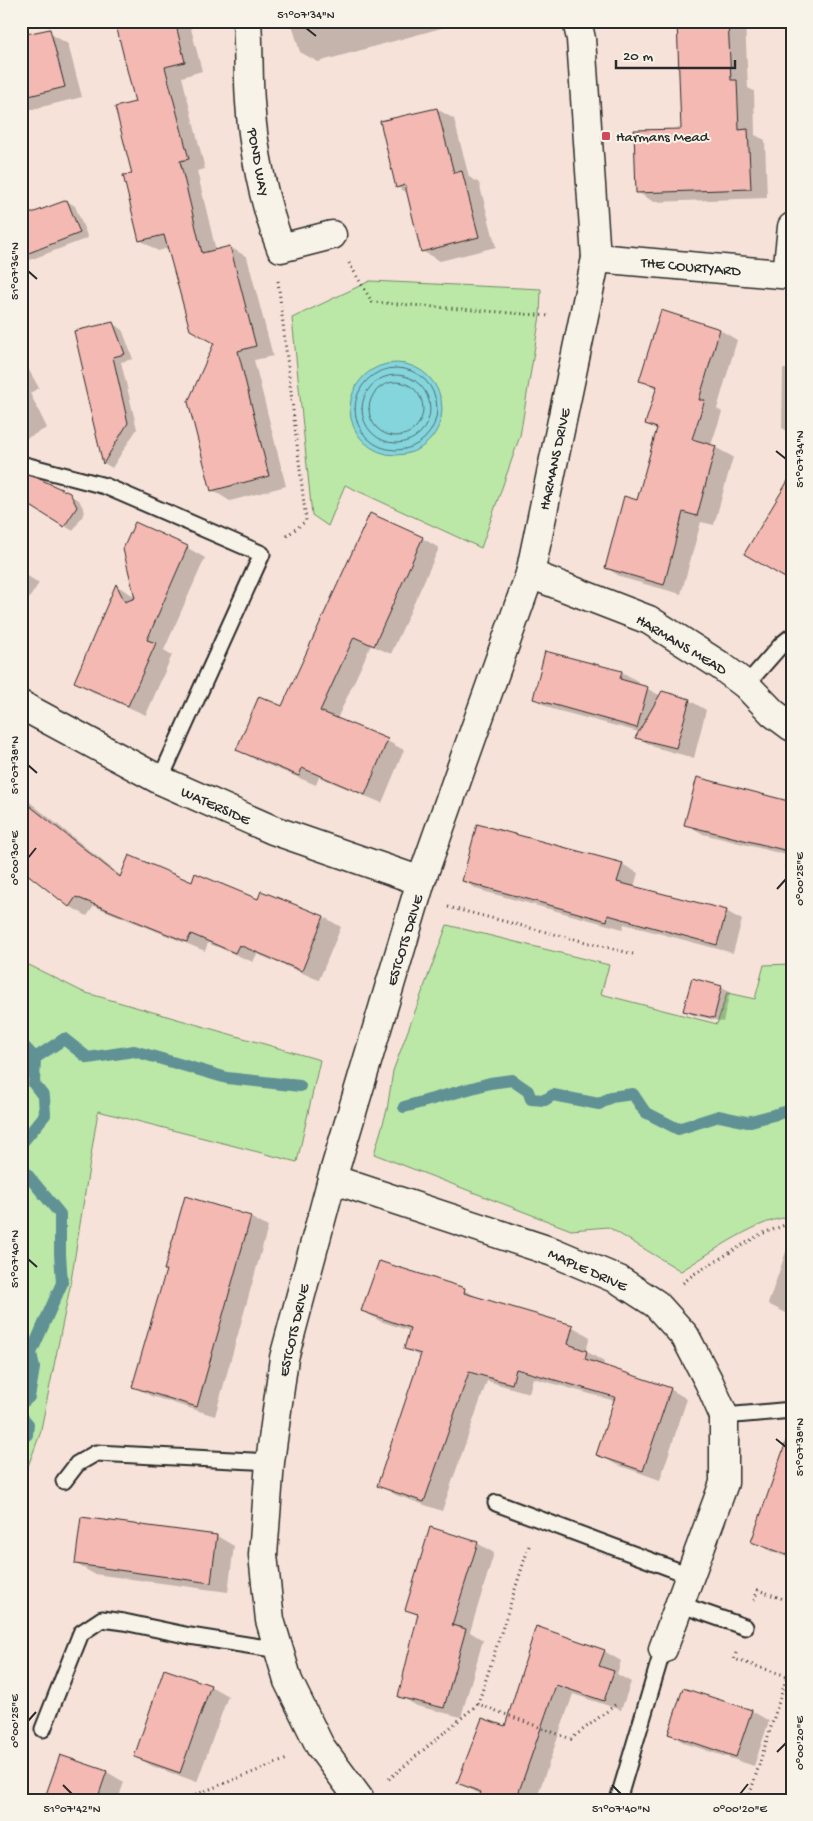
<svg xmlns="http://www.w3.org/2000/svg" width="813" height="1821" font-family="'Gochi Hand',sans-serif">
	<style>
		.green { fill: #bbe8a6; stroke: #738a68 }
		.water { fill: #84d5dc; stroke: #609195 }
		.shadow { fill: #0003 }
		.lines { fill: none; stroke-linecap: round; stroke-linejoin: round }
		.shore { stroke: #4f6f72; stroke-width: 1 }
		.stream { stroke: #609195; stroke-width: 12 }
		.building { fill: #f4b9b2; stroke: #2b2b2b }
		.service-casing { stroke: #2b2b2b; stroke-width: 19 }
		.minor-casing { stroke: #2b2b2b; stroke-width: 31 }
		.tertiary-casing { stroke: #2b2b2b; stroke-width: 31 }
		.path { stroke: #2b2b2b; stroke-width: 3; stroke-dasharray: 1 4; stroke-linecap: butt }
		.service { stroke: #f7f3e8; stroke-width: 15 }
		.minor { stroke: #f7f3e8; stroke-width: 28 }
		.tertiary { stroke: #f7f3e8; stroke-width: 28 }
		.ticks { fill: none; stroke: #2b2b2b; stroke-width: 2 }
		.poi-dot { fill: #d1495b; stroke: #f7f3e8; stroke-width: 2 }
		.labels { text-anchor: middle; stroke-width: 4; stroke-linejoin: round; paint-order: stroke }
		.poi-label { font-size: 15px; fill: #2b2b2b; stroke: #f7f3e8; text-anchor: start }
		.street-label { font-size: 15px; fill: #2b2b2b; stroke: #f7f3e8 }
		.neatline { fill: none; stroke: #2b2b2b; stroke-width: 2 }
		.ticks-label { font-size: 12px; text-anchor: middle; fill: #2b2b2b }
	</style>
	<rect width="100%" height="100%" fill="#f6e2d8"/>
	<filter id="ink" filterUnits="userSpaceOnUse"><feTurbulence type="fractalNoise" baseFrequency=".02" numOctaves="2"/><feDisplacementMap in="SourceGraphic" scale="10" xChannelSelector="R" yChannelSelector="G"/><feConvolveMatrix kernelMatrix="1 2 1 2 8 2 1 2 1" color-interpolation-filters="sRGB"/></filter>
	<g filter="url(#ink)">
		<path class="green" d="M370 281 541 289 540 316 520 436 481 548 345 485 328 526 312 515 292 318Z
			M447 925 609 965 601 994 717 1024 727 993 755 999 764 965 792 964V1218C764 1214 706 1256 681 1271L608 1227 571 1230 374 1154 387 1110 393 1071Z
			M21 961 83 992 320 1060 297 1162 98 1111 70 1287 40 1434 21 1485Z"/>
		<path class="water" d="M350 409a46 46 0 1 1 92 0a46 46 0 1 1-92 0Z"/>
		<path class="shadow" d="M116 21H189L202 71 182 77 205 169 197 171 216 251 230 247 247 257 273 356 254 360 286 486 230 501 212 490 216 343 169 248 158 251 140 240 133 175 137 103Z
			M291 21H455L456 24 318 62 300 52Z
			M678 21H745L748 88 754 91 755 135 765 140 767 198 654 202 637 192 682 130Z
			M51 34 68 44 82 97 21 112V41Z
			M437 109 454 119 469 177 479 183 496 247 440 261 422 251 408 193 397 187Z
			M67 201 75 206 88 238 27 261 21 258V218Z
			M113 324 122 329 133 359 121 362 137 429 112 468 104 463 86 385 76 332Z
			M720 330 737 340 717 409 722 412 711 445 733 457 714 525 701 522 681 594 623 578 606 568 637 502 657 430 646 423 657 389 641 380Z
			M21 356 39 388 30 393 47 428 21 441Z
			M783 369H792V434L782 428Z
			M21 474 79 500 85 512 73 531 21 499Z
			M136 524 188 548 205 558 164 650 172 655 146 715 93 692 76 682 117 586 136 597Z
			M422 538 439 548 391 654 371 645 337 719 387 741 404 750 382 803 319 777 316 785 254 759 238 749 283 707Z
			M21 572 39 583 21 611Z
			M546 653 622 672 639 682 638 686 648 689 661 696 689 700 706 710 694 758 654 747 637 737 639 732 552 709 534 699Z
			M21 795 121 876 192 883 259 900 262 892 324 917 341 927 319 980 257 954 253 962 208 943 205 951 94 906 87 916 69 906 21 867Z
			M792 803V872L784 867 787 855 703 834 686 824Z
			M622 864 638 873 634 887 726 911 742 920 733 953 624 924 623 929 479 890 463 881Z
			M722 987 730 992 723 1022 693 1015 685 1010Z
			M250 1217 268 1227 215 1416 151 1396 133 1386Z
			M789 1243 792 1244V1316L768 1304Z
			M464 1290 481 1299 573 1327 590 1337 586 1351 604 1362 603 1366 670 1389 687 1399 660 1480 615 1464 598 1454 615 1401 533 1378 529 1393 487 1381 442 1511 396 1495 379 1485 421 1357 406 1349 410 1331 380 1321 363 1311Z
			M792 1505V1559L770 1551 753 1541Z
			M217 1536 234 1546 228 1592 94 1574 76 1564Z
			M477 1543 494 1553 470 1632 483 1640 461 1717 417 1706 400 1696 419 1616 406 1609Z
			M536 1628 604 1651 621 1661 617 1674 631 1682 621 1710 573 1694 536 1800H480L482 1795 459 1783 506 1728Z
			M210 1686 228 1696 197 1782 152 1766 135 1756Z
			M684 1689 752 1711 769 1721 754 1766 687 1744 669 1734Z
			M107 1772 124 1782 118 1800H46Z"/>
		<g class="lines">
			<path class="shore" d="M355 409a41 41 0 1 1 82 0a41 41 0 1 1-82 0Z
				M362 409a34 34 0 1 1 68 0a34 34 0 1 1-68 0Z
				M369 409a27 27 0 1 1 54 0a27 27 0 1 1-54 0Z"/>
			<path class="stream" d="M21 1043 35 1058 34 1084 44 1097 45 1115 21 1144
				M35 1058 64 1039 88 1058 134 1051 227 1078 300 1086
				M404 1107 490 1083 512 1080 528 1091 531 1099 545 1100 553 1095 599 1104 611 1097 633 1094 645 1112 678 1129 719 1116 747 1122 792 1110
				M21 1167 60 1214V1254L62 1283 31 1353 34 1368 31 1386 29 1397 21 1404
				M21 1416 28 1424 27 1435 21 1438"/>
		</g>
		<path class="building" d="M115 21H175L185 62 165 67 189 159 180 161 202 253 230 246 256 346 238 351 269 476 211 491 188 402 214 343 190 330 164 235 139 241 123 175 132 174 115 107 135 102Z
			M677 21H728L731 80H737L739 130 748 129 751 189 636 193 634 130 681 129Z
			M50 29 65 87 21 98V35Z
			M437 108 454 173 462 171 479 237 421 252 405 185 396 188 380 121Z
			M67 200 80 233 21 256V217Z
			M661 310 720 329 699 400H705L692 439 716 446 697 516 683 512 664 585 605 568 624 496 637 500 657 428 645 424 657 386 639 381Z
			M113 322 125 354 113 357 128 423 103 464 81 371 83 370 74 331Z
			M21 474 35 477 70 493 77 507 64 527 21 500Z
			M792 474V582L744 554Z
			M370 513 423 537 374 646 354 637 320 711 388 739 365 795 302 768 299 776 236 750 259 696 282 706Z
			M135 522 188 546 147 640 156 643 128 706 74 682 116 584 125 602 135 598 123 549Z
			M545 651 622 671 620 679 648 687 637 728 533 699Z
			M662 691 690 699 676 748 635 738Z
			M697 777 792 802V852L684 825Z
			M21 799 120 877 129 855 192 882 195 873 258 899 261 891 324 916 302 971 239 945 235 953 191 934 187 942 76 897 69 907 21 869Z
			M477 824 623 863 617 882 727 910 717 945 608 915 607 921 462 881Z
			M692 978 722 986 714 1018 683 1011Z
			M185 1196 251 1216 197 1407 132 1387 166 1270H164Z
			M379 1261 465 1288 464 1293 573 1325 568 1344 587 1351 585 1359 671 1388 643 1471 596 1455 615 1397 516 1369 512 1384 469 1372 424 1502 377 1486 421 1354 404 1349 410 1328 361 1311Z
			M787 1439H792V1557L751 1542Z
			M81 1517 217 1535 211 1583 75 1564Z
			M430 1527 478 1542 452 1625 466 1629 444 1708 398 1697 418 1614 405 1610Z
			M536 1626 605 1650 599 1666 614 1671 604 1701 556 1685 516 1800H479L481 1792 457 1783 482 1718 505 1726Z
			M164 1669 211 1685 180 1773 134 1757Z
			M683 1688 752 1710 736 1757 668 1734Z
			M60 1755 107 1771 97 1800H44Z"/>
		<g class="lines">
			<defs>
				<path id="service" d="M21 464 105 486 262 554 160 780
					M746 685 782 644 792 636
					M724 1416 792 1410
					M64 1481 77 1464 96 1453 270 1462
					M496 1503 689 1575
					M679 1604 745 1627
					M43 1729 81 1633 102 1619 124 1622 190 1636 279 1650
					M618 1800 663 1649"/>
				<path id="minor" d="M247 21C249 48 248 75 250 102 253 149 264 204 281 248L332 235
					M596 258 792 275
					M787 274 792 227
					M530 574 649 620 721 666 746 685 773 713 792 727
					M21 705 160 780 273 830 421 881
					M332 1179 553 1252 619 1280 656 1304 685 1336 709 1382 724 1416V1483L663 1649"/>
				<path id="tertiary" d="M360 1800 320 1746 288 1681 270 1620 263 1555 270 1462 284 1358 332 1179 421 881 530 574 596 258 581 39 577 21"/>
			</defs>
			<use href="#service" class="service-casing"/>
			<use href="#minor" class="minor-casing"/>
			<use href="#tertiary" class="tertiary-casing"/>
			<path class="path" d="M349 263 372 302 550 316
				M278 281 306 521 285 537
				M448 907 633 954
				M683 1283 694 1274 761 1234 785 1225 792 1226
				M529 1546 478 1704 571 1739 615 1705
				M754 1600 758 1590 792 1602
				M736 1653 734 1659 787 1676 748 1800
				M389 1779 478 1704
				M182 1800 287 1759"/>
			<use href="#service" class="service"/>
			<use href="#minor" class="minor"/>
			<use href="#tertiary" class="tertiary"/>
		</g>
	</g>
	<path class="ticks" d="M306 28 316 36M28 271 37 279M776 451 786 459M28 765 37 773M28 858 36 848M777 889 786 879M28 1259 37 1267M776 1439 786 1447M28 1721 36 1712M777 1752 786 1743M63 1785 72 1794M612 1785 621 1794M740 1794 748 1784"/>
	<rect class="poi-dot" x="601" y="131" width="10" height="10" rx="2.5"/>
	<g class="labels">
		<g class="poi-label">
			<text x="616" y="141">Harmans Mead</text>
		</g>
		<g class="street-label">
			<text transform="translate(259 162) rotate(80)" y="5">POND WAY</text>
			<text transform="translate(691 266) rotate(5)" y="5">THE COURTYARD</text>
			<text transform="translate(554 459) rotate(-78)" y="5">HARMANS DRIVE</text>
			<text transform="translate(682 644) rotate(31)" y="5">HARMANS MEAD</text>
			<text transform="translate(216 805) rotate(24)" y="5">WATERSIDE</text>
			<text transform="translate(404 940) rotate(-73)" y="5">ESTCOTS DRIVE</text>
			<text transform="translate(588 1269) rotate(24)" y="5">MAPLE DRIVE</text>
			<text transform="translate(293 1330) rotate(-77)" y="5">ESTCOTS DRIVE</text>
		</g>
	</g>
	<rect width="813" height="1821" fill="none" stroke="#f7f3e8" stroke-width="55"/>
	<path d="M616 60v8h119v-8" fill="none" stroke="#2b2b2b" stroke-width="2.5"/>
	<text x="623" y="60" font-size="15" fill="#2b2b2b" stroke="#f7f3e8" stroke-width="4" paint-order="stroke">20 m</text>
	<rect x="28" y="28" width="758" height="1766" class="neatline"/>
	<g class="ticks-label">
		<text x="306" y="18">51°07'34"N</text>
		<text transform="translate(14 271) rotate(-90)" y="4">51°07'36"N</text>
		<text transform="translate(799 459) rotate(-90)" y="4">51°07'34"N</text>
		<text transform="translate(14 765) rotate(-90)" y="4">51°07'38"N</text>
		<text transform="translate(14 858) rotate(-90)" y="4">0°00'30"E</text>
		<text transform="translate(799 879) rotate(-90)" y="4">0°00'25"E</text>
		<text transform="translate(14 1259) rotate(-90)" y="4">51°07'40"N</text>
		<text transform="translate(799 1447) rotate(-90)" y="4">51°07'38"N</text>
		<text transform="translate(14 1721) rotate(-90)" y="4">0°00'25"E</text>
		<text transform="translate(799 1743) rotate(-90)" y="4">0°00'20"E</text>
		<text x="72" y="1812">51°07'42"N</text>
		<text x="621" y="1812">51°07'40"N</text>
		<text x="740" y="1812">0°00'20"E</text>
	</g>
</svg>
